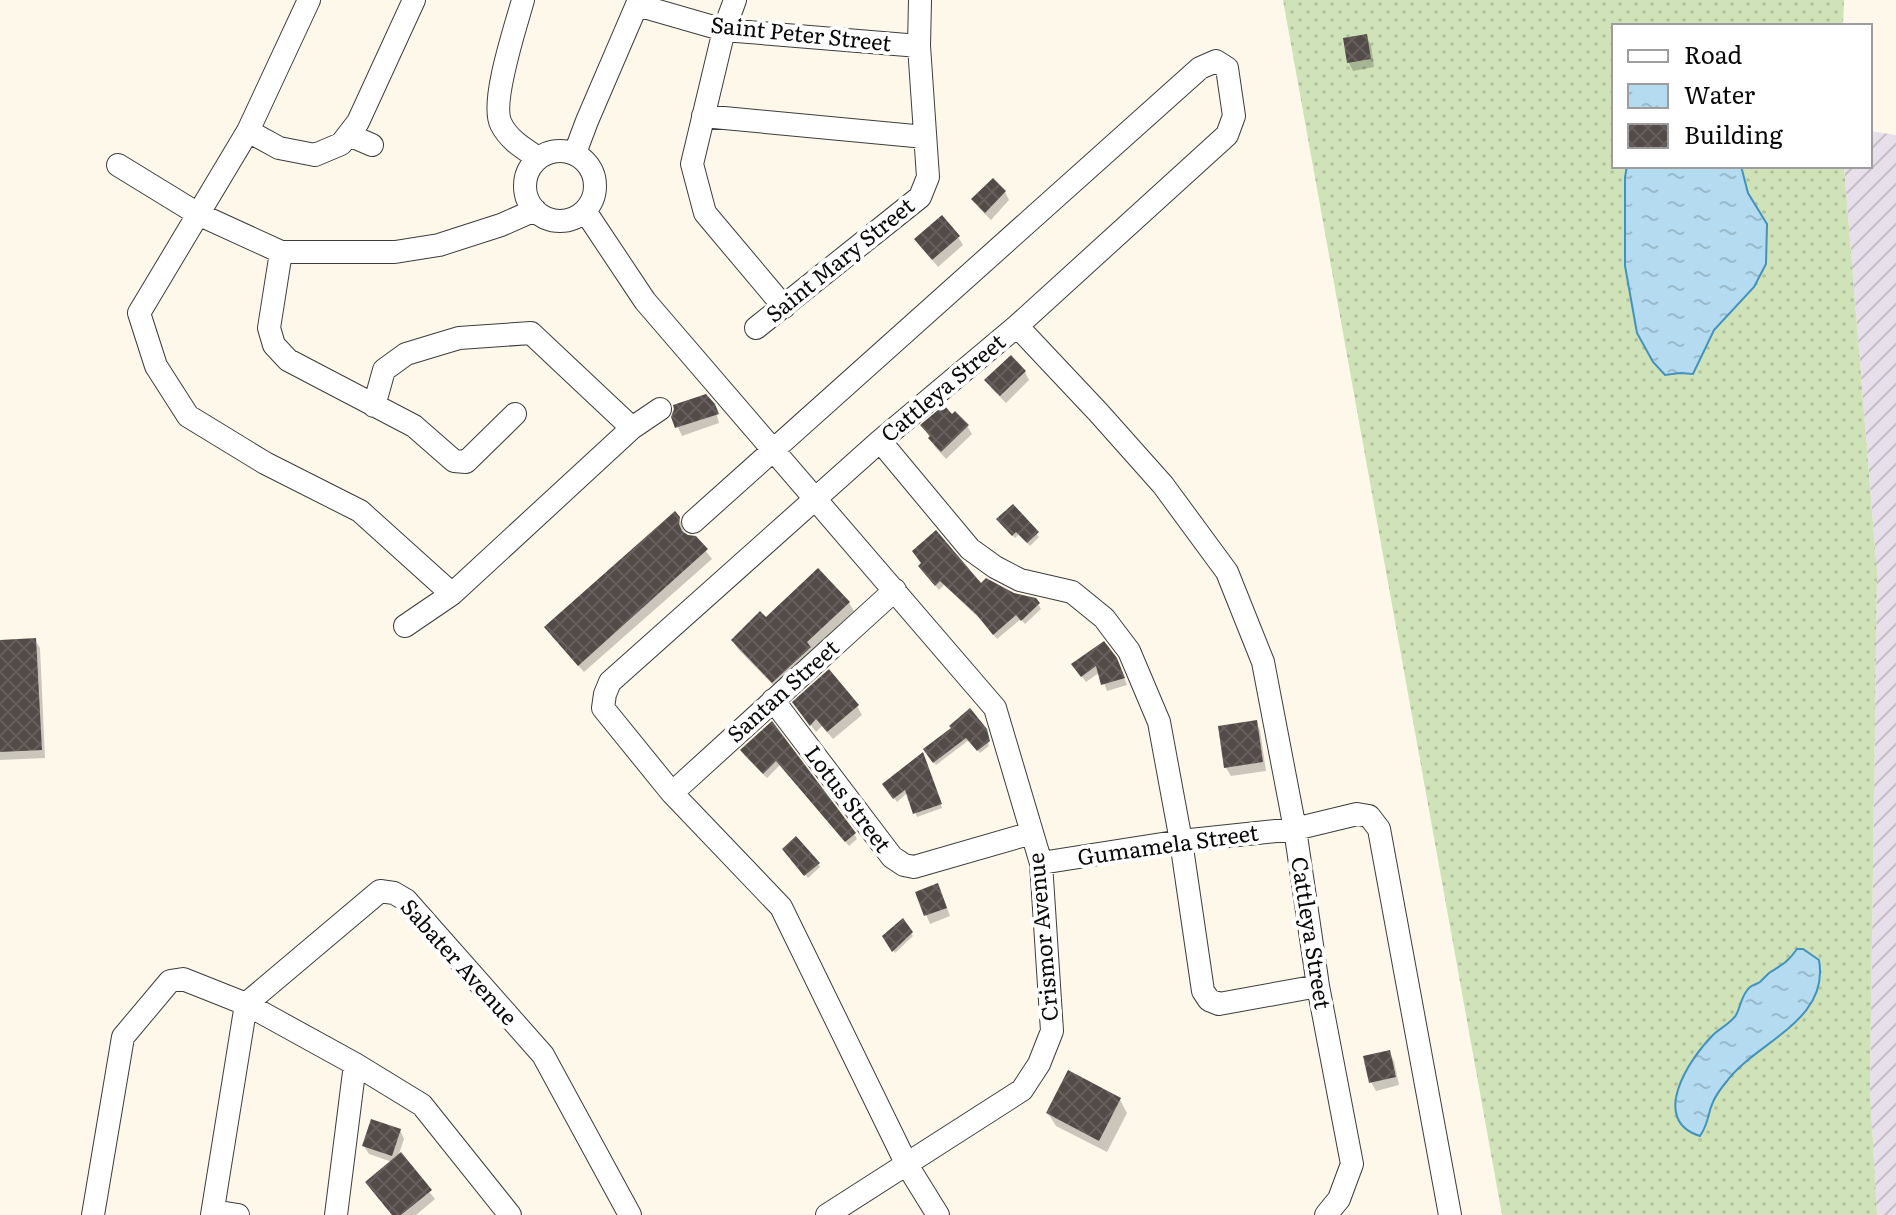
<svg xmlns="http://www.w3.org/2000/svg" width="1896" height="1215" font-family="Literata,serif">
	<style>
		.industrial { fill: url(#industrial-furrows) }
		.grass { fill: url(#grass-dots) }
		.water { fill: url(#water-ripples); stroke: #4292bf; stroke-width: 2 }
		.shadow { fill: #0003 }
		.building { fill: url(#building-cross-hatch) }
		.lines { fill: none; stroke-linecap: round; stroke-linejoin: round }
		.street-casing { stroke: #3d3d3d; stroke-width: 24 }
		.street { stroke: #fff; stroke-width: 22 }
		.labels { text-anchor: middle; stroke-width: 8; stroke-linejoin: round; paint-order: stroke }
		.street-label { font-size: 22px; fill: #0a0a0a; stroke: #fff }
	</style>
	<defs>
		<pattern id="industrial-furrows" width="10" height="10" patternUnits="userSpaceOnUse" patternTransform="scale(2)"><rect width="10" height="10" fill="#e7dfe9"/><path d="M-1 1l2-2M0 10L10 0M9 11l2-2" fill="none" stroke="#c5bec6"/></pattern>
		<pattern id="grass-dots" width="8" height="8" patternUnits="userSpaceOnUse" patternTransform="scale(2)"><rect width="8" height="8" fill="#d0e3b8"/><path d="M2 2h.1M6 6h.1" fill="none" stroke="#b1c19d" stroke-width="1.8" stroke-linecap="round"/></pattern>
		<pattern id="water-ripples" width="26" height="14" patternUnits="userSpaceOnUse" patternTransform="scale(2)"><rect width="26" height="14" fill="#b4dbef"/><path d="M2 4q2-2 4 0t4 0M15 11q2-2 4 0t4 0" fill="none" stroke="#9bc"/></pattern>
		<pattern id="building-cross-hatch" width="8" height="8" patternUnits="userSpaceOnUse" patternTransform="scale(2)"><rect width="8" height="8" fill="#524b48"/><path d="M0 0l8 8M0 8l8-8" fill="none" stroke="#66605e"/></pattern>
	</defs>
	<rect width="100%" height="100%" fill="#fdf8ea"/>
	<path class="industrial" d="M1870 131 1896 135V1215H1877L1870 1089 1877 572 1844 166H1870Z"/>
	<path class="grass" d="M1283 0H1844L1843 26H1614V166H1844L1877 572 1870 1089 1877 1215H1502Z"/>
	<path class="water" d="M1627 166H1741L1748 193 1767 224 1766 264 1754 287 1714 330 1693 374 1680 373 1665 375 1653 362 1637 333 1625 266V177Z
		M1797 949H1803L1819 960C1830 1021 1756 1042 1727 1081 1722 1087 1716 1095 1713 1102 1707 1115 1709 1123 1700 1136 1649 1120 1689 1059 1713 1035 1720 1028 1730 1024 1736 1015 1741 1006 1741 995 1750 987 1753 985 1757 984 1760 982 1763 979 1766 976 1769 973 1782 965 1788 962 1797 949Z"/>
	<path class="shadow" d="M1366 36 1371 45 1374 67 1353 71 1349 63 1345 40Z
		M1005 192 1009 200 991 220 979 208 974 200Z
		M958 237 963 245 938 267 916 240Z
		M1025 372 1029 380 1006 403 992 389 987 381Z
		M714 405 719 423 682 436 673 417Z
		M923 426H967L972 434 946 459 935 447Z
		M1013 506 1039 537 1030 546 1019 534 1015 538 1001 523Z
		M678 518 684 527 683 534 695 537 712 559 584 672 552 636Z
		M818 570 849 603 854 611 811 651 814 657 778 690 738 649 733 640 766 620Z
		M923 571 1013 594 1038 604 1041 609 1025 624 1021 619 997 639 982 621 944 585 939 590Z
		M35 640 40 648 45 758 0 760V642Z
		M1074 665 1120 667 1127 685 1107 691 1100 672 1086 682Z
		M857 706 862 715 833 739 822 726 816 732 800 711Z
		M1256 722 1260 730 1266 771 1231 776 1226 768Z
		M771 724 854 834 857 839 849 846 780 765 767 778 745 756 742 751Z
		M985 730 989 746 980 753 969 740 936 765 927 753Z
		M924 757 942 808 917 817 908 792 897 802 886 788Z
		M786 852 818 864 820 867 808 878Z
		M917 893 942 894 950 916 930 924Z
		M903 921 913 936 895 953 885 936Z
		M1389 1052 1394 1061 1399 1085 1376 1091 1371 1082Z
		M1120 1100 1127 1113 1107 1152 1056 1126 1048 1113Z
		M400 1130 404 1139 399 1154 435 1199 416 1215H392V1162L369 1154 364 1146Z"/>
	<path class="building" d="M1367 34 1371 59 1347 63 1343 38Z
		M993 178 1006 191 985 213 971 199Z
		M942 215 960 236 932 260 914 239Z
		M1011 355 1026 371 1000 396 984 380Z
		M706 394 715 404 719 414 675 428 671 417 674 409 673 405Z
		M944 405 952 414 955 411 969 425 941 452 928 438 930 436 920 425Z
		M1013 504 1039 532 1027 543 1016 532 1012 536 996 519Z
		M675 511 680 517 679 524 682 531 688 535 696 536 708 549 578 666 544 627Z
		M936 530 981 583 986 578 1014 593 1036 598 1040 603 1021 621 1016 615 993 635 977 615 940 581 935 586 918 566 921 563 912 551Z
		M818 568 850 602 807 642 811 647 772 683 731 640 760 611 766 617Z
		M36 638 42 750 0 752V640Z
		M1104 641 1117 658 1125 678 1101 685 1096 666 1081 677 1071 664Z
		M829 669 859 705 827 732 816 719 810 726 792 702Z
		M970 708 987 729 990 741 977 751 966 738 933 763 923 749 951 728 949 726Z
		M1257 720 1263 762 1224 768 1218 726Z
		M772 721 856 833 845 842 776 761 763 774 740 750Z
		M923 752 942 804 913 814 905 790 893 799 882 784Z
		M796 836 820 863 804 876 782 849Z
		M938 883 947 908 924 916 915 892Z
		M903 918 913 932 892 952 882 936Z
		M1390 1050 1396 1077 1369 1083 1363 1056Z
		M1068 1070 1121 1098 1099 1141 1046 1113Z
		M371 1119 401 1129 392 1156 362 1146Z
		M401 1152 432 1190 401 1215H392L365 1182Z"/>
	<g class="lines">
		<defs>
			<path id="street" d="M309 0 248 131 139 313 156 366 188 416 265 463 360 511 452 594
				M523 0C516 26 490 102 501 124 509 140 523 148 538 158
				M735 0 724 30 692 164 705 213 784 307
				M637 5 724 30 919 46
				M703 116 925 137
				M248 131 279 148 315 155 341 144 358 122 414 0
				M349 135 372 145
				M525 186a35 35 0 1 1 70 0a35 35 0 1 1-70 0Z
				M575 153 587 121 639 0
				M118 165 198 214 281 252H395L439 245 501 225 535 210
				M585 211 645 301 995 708 1041 863 1052 1031 1039 1064 1022 1090 827 1215
				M281 252 269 328 274 345 288 360 414 426 454 461 466 462 515 414
				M756 328 920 197 928 177 919 46 920 0
				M374 406 384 370 406 354 459 338 531 333 632 428
				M880 441 970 549 995 567 1020 580 1072 592 1104 618 1129 651 1159 722 1181 841 1203 991 1209 1000 1219 1004 1318 986
				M693 522 1200 68 1216 61 1227 68 1234 116 1227 135 1017 326
				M405 626 452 594 632 428 660 409
				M773 700 892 857 904 865 914 867 1032 833
				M672 793 895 590
				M1041 863 1181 841 1295 829 1357 814 1369 816 1379 829 1450 1215
				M213 1211 238 1215
				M93 1215 123 1037 170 981 183 979 246 1004 355 1064 422 1105 510 1215
				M212 1215 246 1004 380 891 394 893 406 900 543 1055 630 1215
				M336 1215 355 1064
				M938 1215 907 1165 781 907 672 793 603 708 605 694 610 682 880 441 1017 326 1098 412 1163 485 1227 572 1263 662 1295 829 1318 986 1352 1164 1339 1199 1326 1215"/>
		</defs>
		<use href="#street" class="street-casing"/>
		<use href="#street" class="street"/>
	</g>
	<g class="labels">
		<g class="street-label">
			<text transform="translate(801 34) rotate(6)" y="8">Saint Peter Street</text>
			<text transform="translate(840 260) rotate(-39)" y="8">Saint Mary Street</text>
			<text transform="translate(943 388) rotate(-40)" y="8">Cattleya Street</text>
			<text transform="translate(783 691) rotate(-42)" y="8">Santan Street</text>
			<text transform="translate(848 799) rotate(53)" y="8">Lotus Street</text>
			<text transform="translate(1168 845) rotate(-8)" y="8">Gumamela Street</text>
			<text transform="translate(1311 933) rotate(81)" y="8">Cattleya Street</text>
			<text transform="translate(1043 937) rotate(-95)" y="8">Crismor Avenue</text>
			<text transform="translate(459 962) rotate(48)" y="8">Sabater Avenue</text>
		</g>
	</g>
	<rect x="1612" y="24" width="260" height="144" fill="#ffffff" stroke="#9d9d9d" stroke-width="2"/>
	<rect x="1628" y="50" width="40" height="12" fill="#ffffff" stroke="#9d9d9d" stroke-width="2"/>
	<text x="1684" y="64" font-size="24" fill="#0a0a0a">Road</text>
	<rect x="1628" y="84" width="40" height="24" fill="url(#water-ripples)" stroke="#9d9d9d" stroke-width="2"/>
	<text x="1684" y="104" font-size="24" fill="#0a0a0a">Water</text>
	<rect x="1628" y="124" width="40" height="24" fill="url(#building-cross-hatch)" stroke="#9d9d9d" stroke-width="2"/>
	<text x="1684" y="144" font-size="24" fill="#0a0a0a">Building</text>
</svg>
